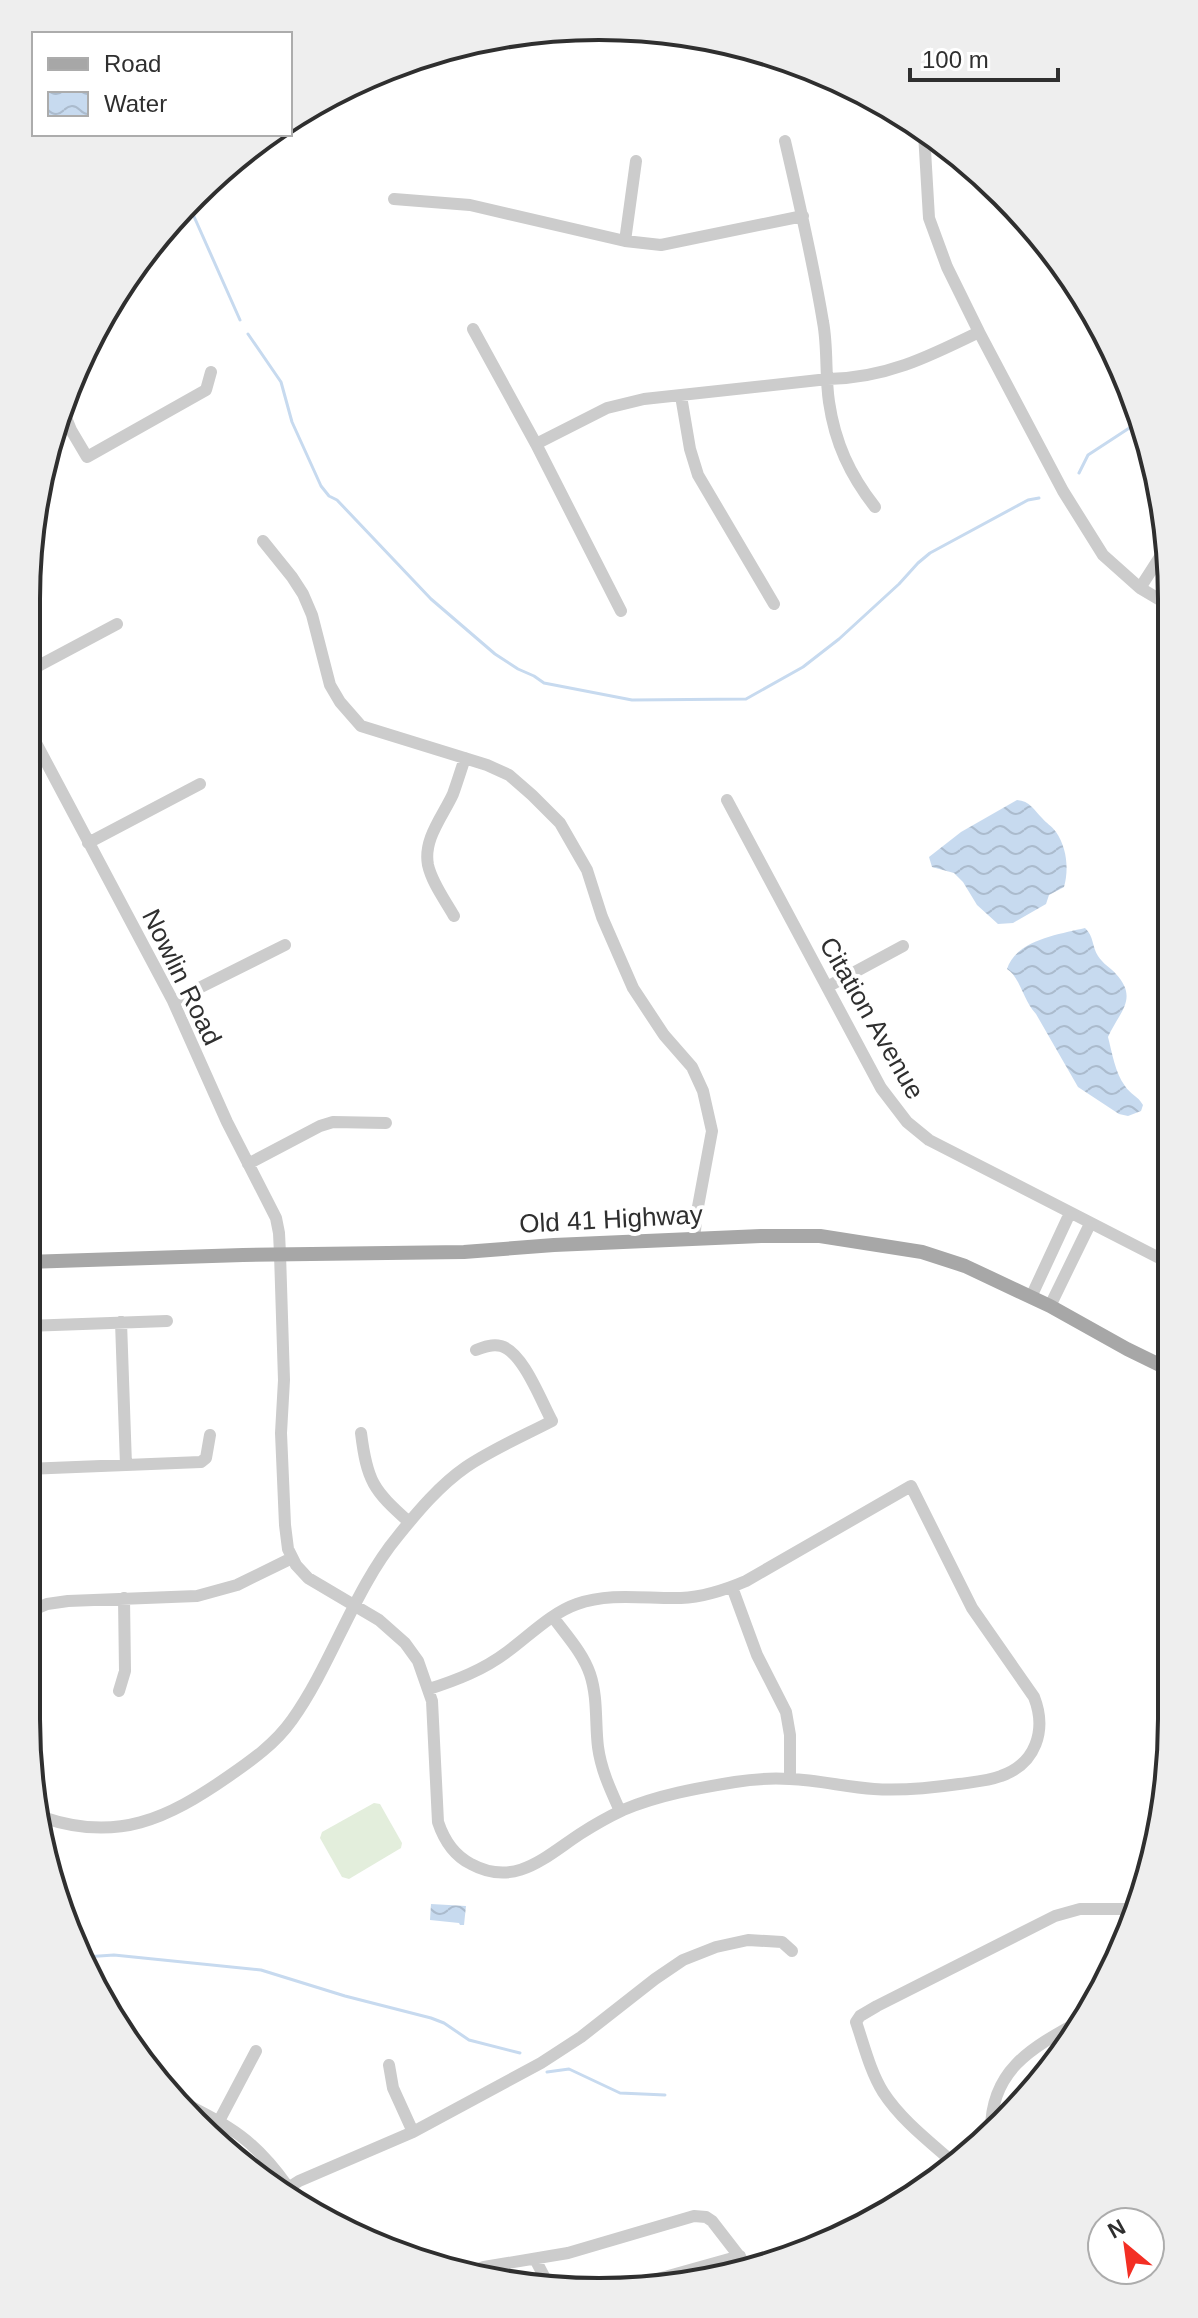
<svg xmlns="http://www.w3.org/2000/svg" width="1198" height="2318" font-family="Arial,sans-serif">
	<style>
		.pitch { fill: #e3eedc }
		.water { fill: url(#water-waves) }
		.lines { fill: none; stroke-linecap: round; stroke-linejoin: round }
		.stream { stroke: #c7daef; stroke-width: 3 }
		.minor { stroke: #ccc; stroke-width: 12 }
		.major { stroke: #a7a7a7; stroke-width: 14 }
		.labels { text-anchor: middle; stroke-width: 8; stroke-linejoin: round; paint-order: stroke }
		.street-label { font-size: 26px; fill: #2f2f2f; stroke: #fff }
		.rim { fill: none; stroke: #2f2f2f; stroke-width: 4 }
	</style>
	<defs>
		<pattern id="water-waves" width="16" height="10" patternUnits="userSpaceOnUse" patternTransform="scale(2)"><rect width="16" height="10" fill="#c7daef"/><path d="M0 5q4-4 8 0t8 0" fill="none" stroke="#abbbcd"/></pattern>
	</defs>
	<rect width="100%" height="100%" fill="#fff"/>
	<path class="pitch" d="M374 1803 380 1804 402 1843 401 1848 349 1879 342 1877 320 1838 322 1832Z"/>
	<path class="water" d="M1017 800C1030 801 1034 810 1042 818 1046 823 1052 826 1056 832 1067 848 1069 869 1064 887L1049 895 1046 904 1013 923 998 924 977 905 963 882 954 873 932 867 929 857 961 832Z
		M1085 928C1094 936 1092 947 1098 956 1103 964 1111 968 1116 974 1139 999 1119 1012 1108 1037 1112 1052 1115 1073 1125 1086 1130 1094 1138 1096 1143 1105L1141 1111 1128 1116 1119 1114 1078 1087 1036 1014C1023 1000 1020 977 1007 969 1016 940 1060 934 1085 928Z
		M431 1904 466 1906 464 1925H460L459 1923 430 1920Z"/>
	<g class="lines">
		<path class="stream" d="M188 203 240 320
			M248 334 281 382 292 422 321 486 329 496 337 500 431 599 495 654 518 669 534 676 544 683 632 700 746 699 803 667 839 639 899 584 918 563 930 553 1028 500 1039 498
			M1079 473 1088 455 1140 421
			M85 1957 114 1955 261 1970 345 1996 431 2018 444 2023 469 2040 520 2053
			M547 2072 569 2069 620 2093 665 2095"/>
		<path class="minor" d="M461 46 509 40 538 30
			M924 133 929 218 947 267 979 332 1063 491 1103 555 1140 588 1167 604
			M785 141C799 201 813 261 823 322 828 348 825 376 829 402 835 443 850 475 875 507
			M394 199 470 205 625 241 661 245 803 216
			M625 241 636 161
			M473 329 536 444 621 611
			M681 396 690 449 698 475 774 604
			M62 408 71 430 87 457 206 390 211 372
			M536 444 607 408 644 399 828 379C886 378 928 357 979 332
			M263 541 292 577 303 594 312 615 330 685 340 702 361 726 487 765 509 775 532 795 560 823 587 870 602 917 633 988 664 1035 692 1067 703 1091 712 1131 697 1212 694 1239
			M1140 588 1167 546
			M27 672 117 624
			M27 726 173 1001 227 1122 276 1218 279 1233 280 1254 284 1380 281 1433 285 1525 288 1549 296 1565 308 1578 379 1620 405 1643 418 1661 432 1701 438 1822C444 1840 453 1855 471 1864 515 1888 545 1857 580 1834 594 1825 608 1817 623 1810 658 1795 698 1788 735 1782 753 1779 772 1778 790 1779 818 1780 846 1787 874 1789 903 1791 931 1788 959 1784 973 1782 988 1781 1001 1776 1036 1764 1047 1730 1034 1697L972 1608 911 1486 746 1581C725 1590 704 1597 681 1598 647 1599 610 1592 577 1604 551 1613 529 1636 507 1652 483 1670 457 1680 429 1689
			M727 800 881 1088 907 1122 929 1140 1169 1263
			M88 843 200 784
			M454 916C445 900 432 883 428 865 423 839 443 816 453 794 457 783 461 770 465 758
			M827 987 903 946
			M173 1001 285 945
			M248 1164 320 1126 333 1122 386 1123
			M30 1262 34 1325
			M1031 1297 1070 1213
			M1050 1306 1090 1224
			M121 1322 126 1465
			M26 1326 167 1321
			M361 1433C367 1481 373 1490 409 1522
			M26 1469 201 1462 206 1458 210 1435
			M732 1587 757 1655 786 1712 790 1735V1779
			M26 1613 47 1604 68 1601 197 1596 237 1585 292 1558
			M553 1617C566 1635 583 1653 590 1674 598 1698 595 1723 598 1747 601 1770 611 1791 620 1811
			M119 1691 125 1671 124 1598
			M42 1817C117 1843 167 1819 229 1776 252 1760 275 1744 292 1720 332 1664 354 1589 398 1536 418 1511 440 1485 466 1467 493 1449 523 1436 552 1421 541 1401 523 1352 501 1346 492 1344 484 1347 476 1350
			M389 2065 393 2088 413 2132
			M180 2101C231 2127 254 2139 288 2187
			M219 2121 256 2051
			M991 2135C989 2069 1033 2047 1084 2019
			M955 2164C930 2142 901 2120 883 2092 870 2071 864 2045 856 2022L860 2016 877 2006 1055 1916 1080 1909H1137
			M279 2194 299 2181 413 2132 541 2063 581 2037 655 1979 683 1960 716 1947 748 1940 782 1942 792 1951
			M535 2259 547 2282
			M464 2274 484 2267 568 2253 694 2216 706 2217 712 2221 746 2265
			M622 2289 740 2256"/>
		<path class="major" d="M26 1262 243 1255 464 1252 554 1245 761 1236H820L922 1252 965 1266 1050 1306 1127 1349 1170 1370"/>
	</g>
	<g class="labels">
		<g class="street-label">
			<text transform="translate(182 977) rotate(64)" y="9">Nowlin Road</text>
			<text transform="translate(872 1018) rotate(60)" y="9">Citation Avenue</text>
			<text transform="translate(611 1219) rotate(-3)" y="9">Old 41 Highway</text>
		</g>
	</g>
	<path d="M0 0H1198V2318H0ZM599 40H599A559 559 0 0 1 1158 599V1719A559 559 0 0 1 599 2278H599A559 559 0 0 1 40 1719V599A559 559 0 0 1 599 40Z" fill="#eee" fill-rule="evenodd"/>
	<path class="rim" d="M599 40H599A559 559 0 0 1 1158 599V1719A559 559 0 0 1 599 2278H599A559 559 0 0 1 40 1719V599A559 559 0 0 1 599 40Z"/>
	<rect x="32" y="32" width="260" height="104" fill="#ffffff" stroke="#acacac" stroke-width="2"/>
	<rect x="48" y="58" width="40" height="12" fill="#a7a7a7" stroke="#acacac" stroke-width="2"/>
	<text x="104" y="72" font-size="24" fill="#2f2f2f">Road</text>
	<rect x="48" y="92" width="40" height="24" fill="url(#water-waves)" stroke="#acacac" stroke-width="2"/>
	<text x="104" y="112" font-size="24" fill="#2f2f2f">Water</text>
	<g transform="translate(1126 2246) rotate(331)"><circle r="38" fill="#ffffff" stroke="#acacac" stroke-width="2"/>
	<path d="M0-6L14 30L0 20L-14 30Z" fill="#f32f24"/>
	<text y="-12" font-size="22" font-weight="bold" text-anchor="middle" fill="#2f2f2f">N</text>
	</g>
	<path d="M910 68v12h148v-12" fill="none" stroke="#2f2f2f" stroke-width="4"/>
	<text x="922" y="68" font-size="24" fill="#2f2f2f" stroke="#ffffff" stroke-width="6" paint-order="stroke">100 m</text>
</svg>
